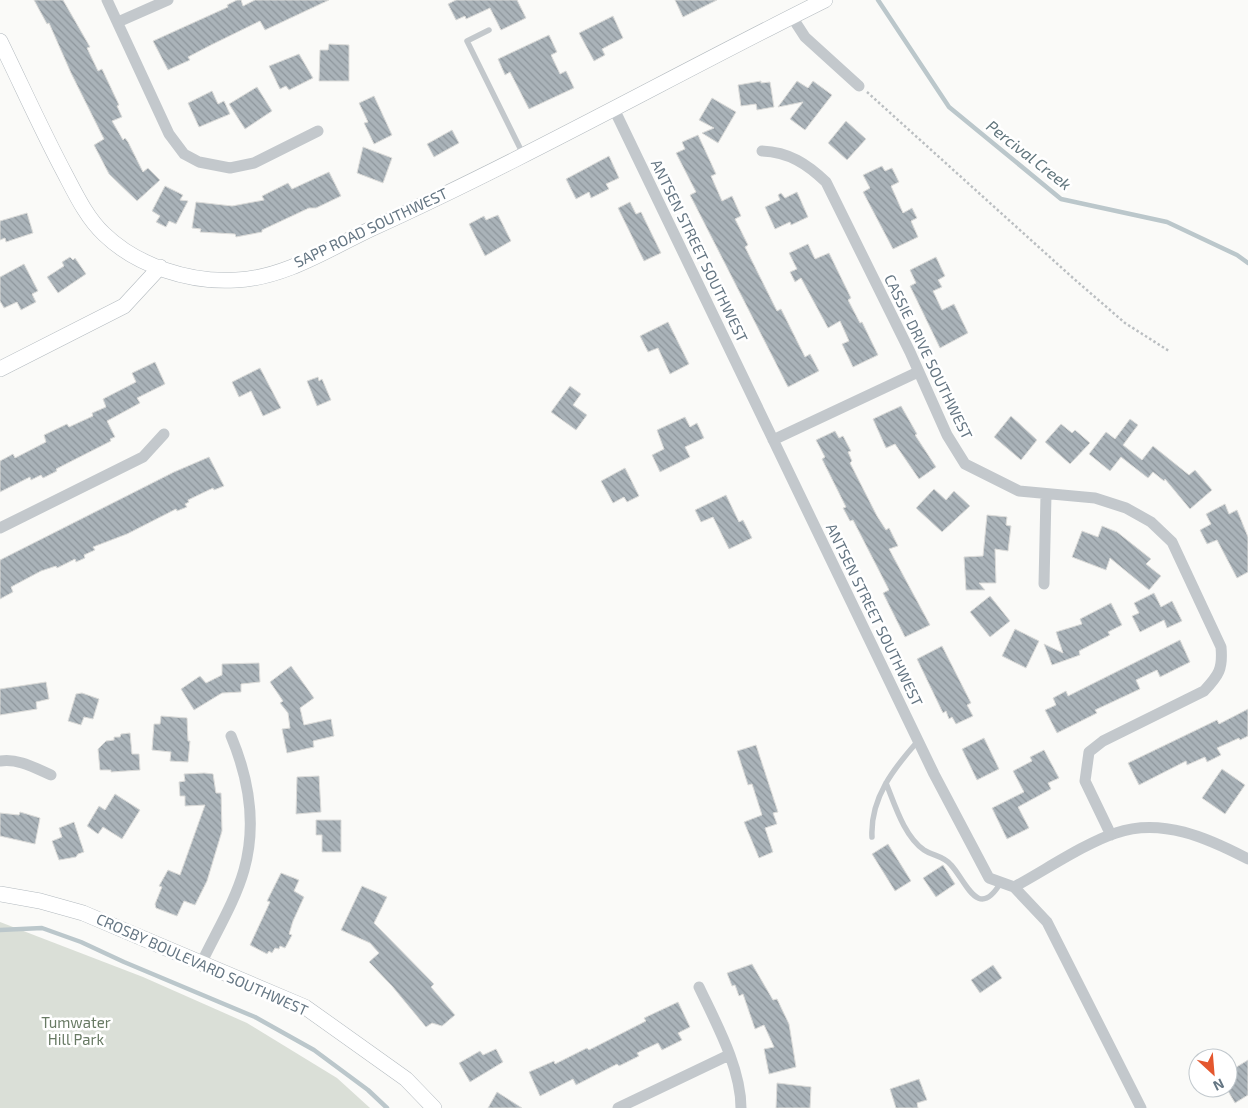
<svg xmlns="http://www.w3.org/2000/svg" width="1248" height="1108" font-family="'Exo 2',sans-serif">
	<style>
		.park { fill: #dadfd7 }
		.lines { fill: none; stroke-linecap: round; stroke-linejoin: round }
		.stream { stroke: #bbc7cb; stroke-width: 4.5 }
		.building { fill: url(#building-back-hatch); stroke: #dcdcda }
		.secondary-casing { stroke: #b3babf; stroke-width: 16 }
		.path { stroke: #bbbfc2; stroke-width: 2.5; stroke-dasharray: 2.5 2.5; stroke-linecap: butt }
		.lane { stroke: #c3c8cc; stroke-width: 5.5 }
		.street { stroke: #c3c8cc; stroke-width: 11 }
		.secondary { stroke: #fff; stroke-width: 15 }
		.labels { text-anchor: middle; stroke-width: 5; stroke-linejoin: round; paint-order: stroke }
		.street-label { font-size: 15px; fill: #657683; stroke: #fff }
		.park-label { font-size: 15px; fill: #687a64; stroke: #fff }
		.water-label { font-size: 16px; font-style: italic; fill: #60757c; stroke: #fff }
	</style>
	<defs>
		<pattern id="building-back-hatch" width="6" height="6" patternUnits="userSpaceOnUse" patternTransform="scale(1.25)"><rect width="6" height="6" fill="#aab3b9"/><path d="M-1 5l2 2M0 0l6 6M5-1l2 2" fill="none" stroke="#8e969c"/></pattern>
	</defs>
	<rect width="100%" height="100%" fill="#fafaf8"/>
	<path class="park" d="M0 922 143 977 247 1023 337 1078 370 1108H0Z"/>
	<g class="lines">
		<path class="stream" d="M878 0 949 107 1061 199 1167 222 1237 255 1248 263
			M0 930 42 928 81 942 124 962 255 1017 314 1050 368 1090 387 1108"/>
	</g>
	<path class="building" d="M34 0H63L90 47 87 48 98 71 102 69 119 105 117 106 122 117 112 121 123 140 125 138 128 142 143 172 148 168 160 180 137 201 109 174 94 145 104 139 71 73 49 23 47 24Z
		M237 0H241L243 6 255 0H329L265 30 260 21 211 45 188 57 190 60 168 70 153 41 228 7 227 5Z
		M456 0H517L526 18 501 30 490 8 466 19 465 16 456 20 448 4Z
		M675 0H717L683 17Z
		M613 16 623 38 602 49 605 55 594 61 579 33Z
		M549 35 557 52 551 55 560 74 566 71 574 88 529 109 510 72 505 75 498 59Z
		M329 44 349 45V81H319L320 50H328Z
		M299 54 313 78 289 90 286 86 280 89 269 66Z
		M761 81V83L770 82 774 107 757 110 756 104 741 106 738 85Z
		M797 81 808 88 813 81 832 95 805 130 790 119 803 102 778 107Z
		M257 87 272 111 245 129 229 104Z
		M212 91 218 104 224 101 230 114 199 127 188 103Z
		M374 96 392 135 374 144 364 123 368 122 359 103Z
		M712 98 736 112 718 143 702 133 714 128 699 120Z
		M846 121 866 139 847 160 828 143Z
		M452 130 459 143 434 157 427 144Z
		M698 135 716 174 711 176 722 201 732 196 741 216 735 219 748 245 745 247 777 311 781 309 805 357 810 354 819 371 788 387 690 195 696 192 676 153 685 149 682 142Z
		M363 147 392 158 383 183 357 173Z
		M609 156 619 178 606 184 609 189 591 198 589 192 576 199 566 179Z
		M882 166 885 171 892 168 899 182 891 186 903 213 912 208 917 218 911 221 918 237 893 249 863 192 870 188 863 175Z
		M329 172 341 196 316 208H309L262 230V232L236 237 235 234 200 232 201 229 192 228 196 202 232 206 264 200 262 196 288 183 292 189Z
		M165 186 183 195 180 200 188 201 176 224 169 221 166 227 156 222 160 216 152 211Z
		M797 192 808 217 791 225 790 222 775 229 765 207 780 200 778 195 781 193 785 198Z
		M630 202 636 214 641 212 661 253 644 261 618 208Z
		M27 213 33 233 6 242 5 238 0 240V221Z
		M498 215 511 241 485 256 469 224 484 216 486 220Z
		M808 244 815 259 829 253 851 298 848 300 860 323 862 322 878 355 853 367 842 344 849 341 840 321 828 328 801 278 795 282 790 272 797 269 789 253Z
		M70 257 73 260 75 258 86 274 58 293 47 277 64 266 62 262Z
		M936 257 945 276 938 280 942 287 933 291 942 310 954 304 968 333 940 348 910 286 916 283 910 270Z
		M24 264 38 291 32 294 36 302 21 310 17 302 4 308 0 301V277Z
		M668 322 689 364 670 374 658 348 648 352 640 336Z
		M155 362 165 384 137 398 140 403 107 421 115 437 110 439 111 441 56 469 57 471 43 478 41 475 31 480 30 477 0 492V461L13 454 15 458 46 442 44 435 67 424 69 427 93 416 92 413 106 407 103 399 136 382 132 373Z
		M260 368 281 408 263 416 251 391 239 397 232 382Z
		M318 377 319 381 322 379 331 400 317 406 307 381Z
		M570 386 581 394 573 405 587 415 576 430 551 412Z
		M901 406 917 434 915 435 936 467 919 479 895 444 886 448 873 419Z
		M1011 416 1037 440 1021 460 994 437Z
		M685 417 690 427 697 423 704 438 685 447 690 457 660 472 652 455 664 449 657 430Z
		M1130 419 1138 425 1123 445 1142 460 1153 446 1189 475 1195 470 1212 490 1190 509 1165 479 1164 481 1153 472 1148 478 1121 457 1110 471 1089 454 1106 432 1115 439Z
		M1061 424 1072 433 1075 430 1090 443 1070 464 1045 442Z
		M835 431 839 438 843 436 851 451 848 452 852 461 850 463 877 516 886 530 889 528 898 546 889 549 930 625 905 637 883 593 889 590 853 520 850 521 843 508 846 507 822 459 825 457 816 440Z
		M209 457 224 486 214 490 213 488 188 500 189 502 185 504 187 507 177 511 176 509 127 534 93 547 95 550 84 555 85 558 76 562 75 559 57 568 56 566 41 571 11 587 13 592 0 599V560L174 472Z
		M625 468 639 496 627 502 624 497 613 503 601 481Z
		M934 489 946 500 954 491 970 506 942 532 916 508Z
		M726 495 739 522 743 520 752 538 729 549 713 517 701 522 695 510Z
		M1225 504 1229 514 1237 510 1248 537V572L1237 578 1217 540 1207 544 1200 530 1211 524 1206 514Z
		M987 515 1007 517 1006 525 1011 526 1008 551 995 549 996 583H979L985 590H966L964 557 983 556Z
		M1102 526 1117 532 1151 559 1146 564 1161 576 1149 590 1110 558 1106 570 1072 557 1082 531 1098 537Z
		M1154 593 1161 607 1172 601 1182 621 1167 628 1164 620 1140 632 1132 616 1139 613 1134 603Z
		M990 596 1010 621 990 637 970 612Z
		M1111 603 1122 625 1108 632 1110 635 1079 651 1080 655 1052 665 1044 644 1063 653 1056 632 1082 624 1080 619Z
		M1015 629 1039 641 1026 668 1002 656Z
		M1180 640 1190 662 1160 677 1157 670 1136 680 1140 689 1095 710 1097 713 1057 733 1045 710 1056 705 1053 698 1066 691 1068 696Z
		M942 646 971 703 967 705 973 716 956 724 952 717 949 719 946 711 943 713 917 659Z
		M259 663 260 682 241 684V692L222 693 194 710 181 689 200 676 206 683 222 675V664Z
		M291 666 314 698 300 708 304 725 331 719 334 736 313 741 314 747 287 753 282 729 290 728 288 713 280 703 283 701 270 682Z
		M46 682 49 699 36 702 37 709 0 715V689Z
		M82 693 99 699 93 719 84 717 81 725 68 721 76 694Z
		M1248 709V736L1240 740 1239 738 1217 748 1221 755 1207 762 1205 757 1187 765 1186 761 1139 785 1128 763 1217 720 1219 724Z
		M161 716 187 718 188 741H190L188 762 170 761 171 752 152 750 154 724H160Z
		M130 733 132 754H139L140 770 111 772V770H100L98 749 106 741 114 740V737H120L121 734Z
		M984 738 999 769 977 780 962 749Z
		M756 745 778 812 773 813 777 824 765 828 773 852 759 858 744 822 762 815 752 784 748 785 737 751Z
		M1044 750 1059 778 1048 783 1051 789 1018 807 1029 828 1007 839 992 808 1024 792 1013 771 1032 761 1030 757Z
		M1222 769 1245 785 1225 814 1202 798Z
		M204 773 213 774 216 793H221L222 831 207 881 195 905 184 901 177 916 156 908 155 904 162 887 159 886 168 870 180 875 205 805 185 806V796H180L179 782 185 781 184 774Z
		M319 776 321 812 296 814 297 777Z
		M115 794 140 810 122 839 103 827 98 834 87 826 99 806 105 810Z
		M20 812 40 818 35 844 0 836V813L19 815Z
		M316 820H341V852H322V835H316Z
		M74 822 84 852 78 854 76 857 59 860 52 841 62 837 59 828Z
		M888 844 911 881 895 891 872 854Z
		M943 865 955 884 936 897 923 878Z
		M281 873 299 880 294 891 304 897 293 921 289 934 292 935 285 948 280 946 279 949 275 948 272 953 269 951 267 954 250 945 270 902 267 901Z
		M362 886 387 897 374 923 434 984 431 987 455 1015 442 1026 432 1023 426 1027 392 986 369 962 379 953 370 943 341 930Z
		M752 964 773 1000 777 999 789 1024 796 1067 769 1074 764 1049 774 1047 764 1025 755 1029 743 994 739 996 735 985 732 986 727 973Z
		M993 965 1002 978 980 993 971 980Z
		M678 1002 690 1027 678 1033 682 1040 662 1050 658 1043 637 1053 639 1056 619 1066 617 1064 576 1085 573 1079 540 1096 529 1072 554 1061 555 1064 587 1048 589 1050 646 1021 644 1018Z
		M496 1049 503 1062 470 1082 459 1063 480 1051 483 1055Z
		M1248 1060V1095L1235 1103 1228 1091V1082L1234 1078 1230 1071Z
		M919 1079 927 1100 917 1103 918 1108H896L890 1089Z
		M777 1083 811 1087 810 1108H776Z
		M497 1092 522 1108H488Z"/>
	<g class="lines">
		<defs>
			<path id="secondary" d="M0 41C22 86 42 131 65 174 76 195 87 218 104 234 137 266 190 283 236 280 285 278 330 248 373 228 527 158 674 75 825 0
				M0 369 124 306 160 267
				M0 894 40 901 83 913 305 1007 406 1079 434 1108"/>
		</defs>
		<use href="#secondary" class="secondary-casing"/>
		<path class="path" d="M867 92 1073 278 1125 323 1169 351"/>
		<path class="lane" d="M489 30 467 41 523 154
			M886 783C895 805 904 836 924 850 933 856 944 856 951 865 966 881 978 922 1001 882
			M872 837C870 798 894 768 918 741"/>
		<path class="street" d="M107 0 169 134 184 154 199 162 230 168 254 163 318 131
			M792 17 805 37 859 86
			M118 22 168 0
			M614 109 934 774 989 878 1014 887 1047 922 1141 1108
			M762 151C789 152 807 164 826 182L910 352 947 435 965 464 1019 491 1095 498 1126 508 1151 522 1172 542 1221 647C1223 669 1219 675 1204 691L1103 741 1089 752 1085 781 1111 835
			M773 440 918 372
			M0 528 143 457 164 434
			M1044 584 1046 495
			M0 761C18 758 35 768 51 775
			M1014 887C1044 871 1085 843 1116 833 1161 817 1208 838 1248 859
			M201 964C215 934 235 902 244 870 257 824 249 779 231 736
			M699 987C716 1023 741 1068 741 1108
			M618 1108 729 1055"/>
		<use href="#secondary" class="secondary"/>
	</g>
	<g class="labels">
		<g class="street-label">
			<text transform="translate(371 228) rotate(-25)" y="5">SAPP ROAD SOUTHWEST</text>
			<text transform="translate(699 251) rotate(64)" y="5">ANTSEN STREET SOUTHWEST</text>
			<text transform="translate(928 357) rotate(64)" y="5">CASSIE DRIVE SOUTHWEST</text>
			<text transform="translate(874 615) rotate(64)" y="5">ANTSEN STREET SOUTHWEST</text>
			<text transform="translate(202 965) rotate(24)" y="5">CROSBY BOULEVARD SOUTHWEST</text>
		</g>
		<g class="park-label">
			<text x="76" y="1028">Tumwater<tspan x="76" dy="17">Hill Park</tspan></text>
		</g>
		<g class="water-label">
			<text transform="translate(1029 155) rotate(38)" y="6">Percival Creek</text>
		</g>
	</g>
	<g transform="translate(1213 1073) rotate(154)"><circle r="24" fill="#ffffff" stroke="#c1c8cd"/>
	<path d="M0-4L9 19L0 12L-9 19Z" fill="#e4572e"/>
	<text y="-8" font-size="14" font-weight="bold" text-anchor="middle" fill="#657683">N</text>
	</g>
</svg>
